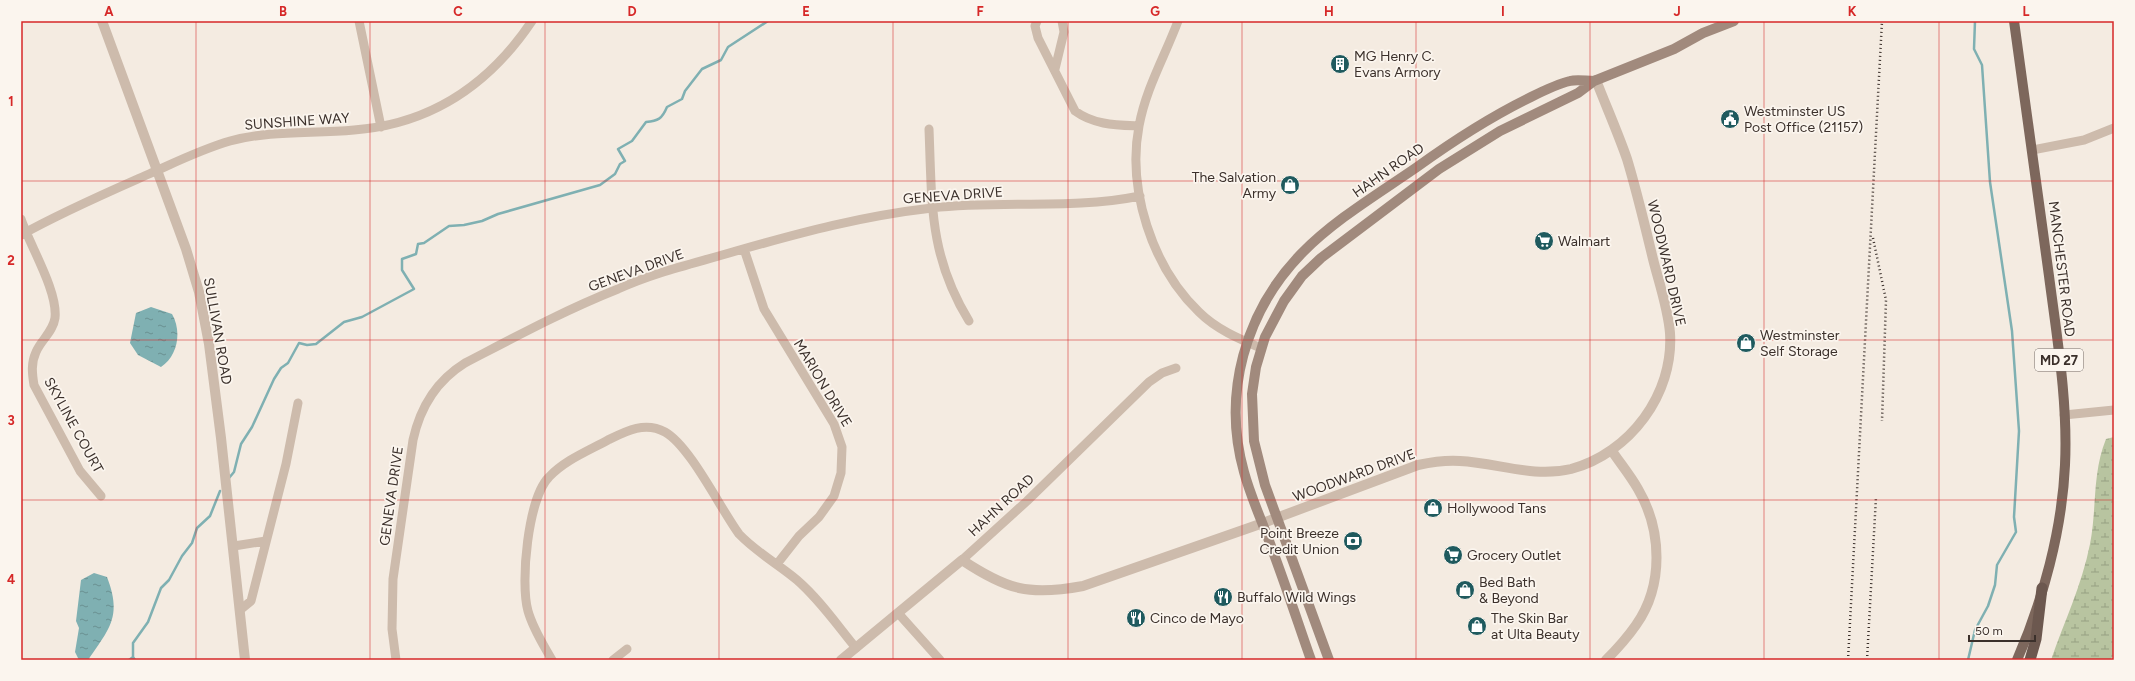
<svg xmlns="http://www.w3.org/2000/svg" width="2135" height="681" font-family="Figtree,sans-serif">
	<style>
		.wetland { fill: url(#wetland-marsh) }
		.water { fill: url(#water-ripples) }
		.lines { fill: none; stroke-linecap: round; stroke-linejoin: round }
		.stream { stroke: #7fb0b2; stroke-width: 2.5 }
		.minor { stroke: #cdbbac; stroke-width: 9 }
		.tertiary { stroke: #cdbbac; stroke-width: 10 }
		.secondary { stroke: #a18a7d; stroke-width: 10 }
		.primary { stroke: #7d675c; stroke-width: 10 }
		.trunk { stroke: #6c584f; stroke-width: 11 }
		.rail { stroke: #3b302b; stroke-width: 2.5; stroke-dasharray: 1 3; stroke-linecap: butt }
		.grid { fill: none; stroke: #d62828; stroke-width: 1; stroke-opacity: 0.55 }
		.labels { text-anchor: middle; stroke-width: 3.5; stroke-linejoin: round; paint-order: stroke }
		.shield { fill: #fbf5ee; stroke: #756b66; stroke-width: 1 }
		.shield-label { font-size: 13px; font-weight: bold; fill: #3b302b }
		.poi-label { font-size: 14px; fill: #3b302b; stroke: #fbf5ee; text-anchor: start }
		.street-label { font-size: 14px; fill: #3b302b; stroke: #fbf5ee }
		.neatline { fill: none; stroke: #d62828; stroke-width: 1.5 }
		.grid-label { font-size: 13px; text-anchor: middle; font-weight: bold; fill: #d62828 }
	</style>
	<defs>
		<pattern id="wetland-marsh" width="20" height="14" patternUnits="userSpaceOnUse"><rect width="20" height="14" fill="#b8c4a0"/><path d="M1 5h8M5 5V1M11 12h8M15 12V8" fill="none" stroke="#97a083"/></pattern>
		<pattern id="water-ripples" width="26" height="14" patternUnits="userSpaceOnUse"><rect width="26" height="14" fill="#7fb0b2"/><path d="M2 4q2-2 4 0t4 0M15 11q2-2 4 0t4 0" fill="none" stroke="#699091"/></pattern>
	</defs>
	<rect width="100%" height="100%" fill="#f4ebe1"/>
	<path class="wetland" d="M2114 437V655L2110 660H2051C2064 622 2082 585 2090 544 2097 509 2092 473 2106 439Z"/>
	<path class="water" d="M151 307 172 314C182 331 178 356 161 367L138 355 130 343 136 313Z
		M94 573 107 577C122 616 110 628 88 660H79L75 652 79 628 76 621 81 580Z"/>
	<g class="lines">
		<path class="stream" d="M229 478 234 472 241 444 252 427 274 379 281 368 288 363 299 343 307 345 316 344 344 322 362 317 414 289 402 270V259L416 254 418 244 424 243 449 226 464 225 482 221 498 214 600 185 615 174 620 164 625 161 618 149 632 141 646 122C658 121 662 119 667 107L682 99 685 91 702 69 721 60 728 47 768 21
			M129 660 133 657
			M135 660 133 657V643L148 622 161 588 169 580 182 556 192 543 197 528 210 516 220 491
			M1968 660 1975 630 1988 606 1995 585 1997 565 2016 532 2014 517 2019 431 2012 331 1990 182 1982 65 1974 49 1975 21"/>
		<path class="minor" d="M359 21 381 127
			M1037 21 1035 26 1038 38 1075 111C1094 125 1116 125 1139 126
			M1178 21C1165 56 1146 88 1139 126 1127 189 1152 267 1199 312 1216 329 1239 339 1261 348
			M1055 69 1064 32 1062 21
			M929 129C932 203 929 256 969 321
			M2032 150 2084 140 2114 128
			M21 219C30 246 58 291 55 318 53 332 41 340 36 352 31 363 32 373 34 385L80 471 101 496
			M21 235C62 212 106 193 149 174 176 162 202 149 230 141 271 130 312 134 354 130 432 124 489 85 532 21
			M744 249 764 309 834 424 842 447 841 473 834 496 819 517 799 536 777 564
			M2064 415 2114 410
			M234 546 266 541
			M962 560 1027 501 1149 382 1162 373 1176 368
			M240 610 251 601 286 464 298 403
			M898 613 940 660
			M396 660 392 629 393 579 413 440C420 408 436 381 465 363 515 337 565 310 618 289 655 272 696 263 736 251 803 232 862 216 932 208 1002 200 1071 210 1140 196
			M552 660C543 644 533 629 528 611 520 583 528 498 549 477 565 460 588 451 608 440 626 431 645 421 665 432 690 446 720 508 739 534 756 552 778 564 797 580 820 600 837 625 856 648
			M613 660 627 649"/>
		<path class="tertiary" d="M102 21 186 249 199 292 209 344 221 438 245 660
			M841 660 962 560C1007 590 1029 596 1083 586L1263 523 1418 465C1432 462 1446 460 1460 461 1498 463 1533 478 1571 469 1630 453 1674 394 1670 333 1668 308 1659 283 1653 259 1645 226 1637 192 1627 159 1618 133 1606 106 1596 80
			M1606 660C1617 649 1627 638 1636 625 1664 585 1662 530 1638 489 1630 475 1620 463 1612 451"/>
		<path class="secondary" d="M1311 660C1298 623 1286 586 1272 549 1263 523 1251 498 1244 472 1222 394 1245 312 1301 254 1334 220 1378 194 1417 167 1453 141 1490 117 1531 97 1543 91 1557 84 1570 81 1577 79 1586 81 1594 81
			M1329 660 1265 485 1254 441 1252 394 1256 367 1265 337 1284 301 1302 276 1321 258 1439 169 1500 131 1578 93 1594 81 1674 49 1703 33 1734 21"/>
		<path class="primary" d="M2014 21C2026 106 2037 191 2049 276 2057 338 2068 402 2065 465 2062 531 2043 600 2017 660"/>
		<path class="trunk" d="M2030 660 2036 639 2042 588"/>
		<path class="rail" d="M1873 238 1886 300 1882 421
			M1848 660 1882 21
			M1867 660 1876 497"/>
	</g>
	<path class="grid" d="M196 21V660M370 21V660M545 21V660M719 21V660M893 21V660M1068 21V660M1242 21V660M1416 21V660M1590 21V660M1764 21V660M1939 21V660M21 181H2114M21 340H2114M21 500H2114"/>
	<defs>
		<symbol id="building-disc" viewBox="-11 -11 22 22"><circle r="9.5" fill="#1f5a5e" stroke="#fbf5ee"/><path d="M-4-6H4V6H1V3H-1V6H-4ZM-2.5-4.3h1.7v1.8h-1.7ZM.8-4.3h1.7v1.8H.8ZM-2.5-1h1.7V.8h-1.7ZM.8-1h1.7V.8H.8Z" fill="#fff"/></symbol>
		<symbol id="civic-disc" viewBox="-11 -11 22 22"><circle r="9.5" fill="#1f5a5e" stroke="#fbf5ee"/><path d="M-.6-6.5H3V-4.5H.6V-3L4-1V1h2V6H-6V1h2V-1L-.6-3ZM-1.2 2.5V6h2.4V2.5Z" fill="#fff"/></symbol>
		<symbol id="shop-disc" viewBox="-11 -11 22 22"><circle r="9.5" fill="#1f5a5e" stroke="#fbf5ee"/><path d="M-5-2.5h2.3a2.7 3.5 0 0 1 5.4 0H5L5.5 6h-11ZM-1.5-2.5h3a1.5 2.3 0 0 0-3 0Z" fill="#fff"/></symbol>
		<symbol id="supermarket-disc" viewBox="-11 -11 22 22"><circle r="9.5" fill="#1f5a5e" stroke="#fbf5ee"/><path d="M-6-5.5h2.5l.6 2H6L4.5 2H-2.5L-4.4-4H-6ZM-1.5 3.2a1.3 1.3 0 1 0 .1 0ZM3 3.2a1.3 1.3 0 1 0 .1 0Z" fill="#fff"/></symbol>
		<symbol id="bank-disc" viewBox="-11 -11 22 22"><circle r="9.5" fill="#1f5a5e" stroke="#fbf5ee"/><path d="M-6-4H6V4H-6ZM0-2.3a2.3 2.3 0 1 0 0 4.6a2.3 2.3 0 1 0 0-4.6Z" fill="#fff"/></symbol>
		<symbol id="restaurant-disc" viewBox="-11 -11 22 22"><circle r="9.5" fill="#1f5a5e" stroke="#fbf5ee"/><path d="M-5-6h1v4h1v-4h1v4h1v-4h1v5L-1.5 .5V6h-2V.5L-5-1ZM5-6V6H3V1.5H1.5Q1.5-4 5-6Z" fill="#fff"/></symbol>
	</defs>
	<g fill-rule="evenodd">
		<use href="#building-disc" x="1329" y="53" width="22" height="22"/>
		<use href="#civic-disc" x="1719" y="108" width="22" height="22"/>
		<use href="#shop-disc" x="1279" y="174" width="22" height="22"/>
		<use href="#supermarket-disc" x="1533" y="230" width="22" height="22"/>
		<use href="#shop-disc" x="1735" y="332" width="22" height="22"/>
		<use href="#shop-disc" x="1422" y="497" width="22" height="22"/>
		<use href="#bank-disc" x="1342" y="530" width="22" height="22"/>
		<use href="#supermarket-disc" x="1442" y="544" width="22" height="22"/>
		<use href="#shop-disc" x="1454" y="579" width="22" height="22"/>
		<use href="#restaurant-disc" x="1212" y="586" width="22" height="22"/>
		<use href="#restaurant-disc" x="1125" y="607" width="22" height="22"/>
		<use href="#shop-disc" x="1466" y="615" width="22" height="22"/>
	</g>
	<g class="labels">
		<rect class="shield" x="2035" y="349" width="48" height="22" rx="3"/>
		<g class="shield-label">
			<text x="2059" y="365">MD 27</text>
		</g>
		<g class="poi-label">
			<text x="1354" y="61">MG Henry C.<tspan x="1354" dy="16">Evans Armory</tspan></text>
			<text x="1744" y="116">Westminster US<tspan x="1744" dy="16">Post Office (21157)</tspan></text>
			<text x="1276" y="182" text-anchor="end">The Salvation<tspan x="1276" dy="16">Army</tspan></text>
			<text x="1558" y="246">Walmart</text>
			<text x="1760" y="340">Westminster<tspan x="1760" dy="16">Self Storage</tspan></text>
			<text x="1447" y="513">Hollywood Tans</text>
			<text x="1339" y="538" text-anchor="end">Point Breeze<tspan x="1339" dy="16">Credit Union</tspan></text>
			<text x="1467" y="560">Grocery Outlet</text>
			<text x="1479" y="587">Bed Bath<tspan x="1479" dy="16">&amp; Beyond</tspan></text>
			<text x="1237" y="602">Buffalo Wild Wings</text>
			<text x="1150" y="623">Cinco de Mayo</text>
			<text x="1491" y="623">The Skin Bar<tspan x="1491" dy="16">at Ulta Beauty</tspan></text>
		</g>
		<g class="street-label">
			<text transform="translate(297 121) rotate(-4)" y="5">SUNSHINE WAY</text>
			<text transform="translate(1388 170) rotate(-35)" y="5">HAHN ROAD</text>
			<text transform="translate(953 195) rotate(-4)" y="5">GENEVA DRIVE</text>
			<text transform="translate(1667 263) rotate(77)" y="5">WOODWARD DRIVE</text>
			<text transform="translate(2062 269) rotate(83)" y="5">MANCHESTER ROAD</text>
			<text transform="translate(636 270) rotate(-20)" y="5">GENEVA DRIVE</text>
			<text transform="translate(218 331) rotate(80)" y="5">SULLIVAN ROAD</text>
			<text transform="translate(823 383) rotate(59)" y="5">MARION DRIVE</text>
			<text transform="translate(74 425) rotate(61)" y="5">SKYLINE COURT</text>
			<text transform="translate(1354 475) rotate(-20)" y="5">WOODWARD DRIVE</text>
			<text transform="translate(391 496) rotate(-82)" y="5">GENEVA DRIVE</text>
			<text transform="translate(1001 505) rotate(-43)" y="5">HAHN ROAD</text>
		</g>
	</g>
	<rect width="2135" height="681" fill="none" stroke="#fbf5ee" stroke-width="44"/>
	<path d="M1969 635v6h66v-6" fill="none" stroke="#3b302b" stroke-width="2"/>
	<text x="1975" y="635" font-size="12" fill="#3b302b" stroke="#fbf5ee" stroke-width="3" paint-order="stroke">50 m</text>
	<rect x="22" y="22" width="2091" height="637" class="neatline"/>
	<g class="grid-label">
		<text x="109" y="16">A</text>
		<text x="283" y="16">B</text>
		<text x="458" y="16">C</text>
		<text x="632" y="16">D</text>
		<text x="806" y="16">E</text>
		<text x="980" y="16">F</text>
		<text x="1155" y="16">G</text>
		<text x="1329" y="16">H</text>
		<text x="1503" y="16">I</text>
		<text x="1677" y="16">J</text>
		<text x="1852" y="16">K</text>
		<text x="2026" y="16">L</text>
		<text x="11" y="106">1</text>
		<text x="11" y="265">2</text>
		<text x="11" y="425">3</text>
		<text x="11" y="584">4</text>
	</g>
</svg>
